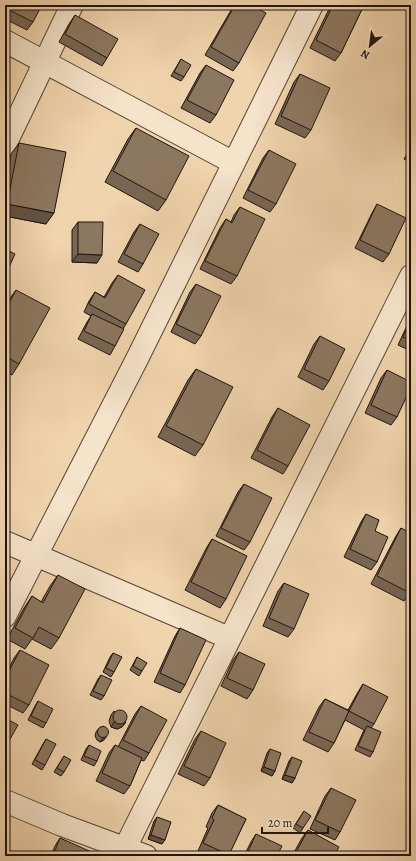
<svg xmlns="http://www.w3.org/2000/svg" width="416" height="861" font-family="Alegreya,serif">
	<style>
		.lines { fill: none; stroke-linecap: round; stroke-linejoin: round }
		.street-casing { stroke: #544334; stroke-width: 24 }
		.street { stroke: #f5e3ca; stroke-width: 22 }
		.wall { fill: #786653; stroke: #20130c }
		.shaded-wall { fill: #625343; stroke: #20130c }
		.building { fill: #8c7760; stroke: #20130c }
	</style>
	<rect width="100%" height="100%" fill="#f0d4ad"/>
	<filter id="stains"><feTurbulence type="fractalNoise" baseFrequency=".005" numOctaves="4"/><feColorMatrix values="0 0 0 0 .2 0 0 0 0 .09 0 0 0 0 .02 0 0 0 .5 -.17"/></filter>
	<radialGradient id="worn" r=".72"><stop offset=".6" stop-color="#630" stop-opacity="0"/><stop offset="1" stop-color="#630" stop-opacity=".3"/></radialGradient>
	<g class="lines">
		<defs>
			<path id="street" d="M5 41 234 163
				M5 145 72 5
				M5 542 229 638
				M5 616 137 359 312 5
				M5 801 62 825 146 856
				M121 856 411 276"/>
		</defs>
		<use href="#street" class="street-casing"/>
		<use href="#street" class="street"/>
	</g>
	<path class="wall" d="M5 5 33 22 27 30 5 19Z
		M234 5H251L239 63 233 71 205 55Z
		M331 5H364L341 53 335 61 310 48Z
		M75 15 107 58 102 66 59 42 69 24Z
		M181 59 184 77 181 81 171 76Z
		M206 65 216 115 210 123 181 108 200 73Z
		M300 74 311 130 305 138 275 124 294 82Z
		M136 128 166 200 158 211 105 182 128 139Z
		M19 143 46 224 5 216V184L11 154Z
		M411 147V163L404 159Z
		M269 150 276 204 270 212 243 198 263 158Z
		M377 204 389 254 383 262 355 248 372 213Z
		M240 207 237 276 231 284 200 269 220 228 226 219 231 222 234 215Z
		M78 222 97 263 72 262V230Z
		M140 224 143 264 138 272 118 262 134 232Z
		M118 275 126 324 123 329 115 346 110 355 78 339 87 322 91 316 84 312 89 301 95 292 104 297 112 283Z
		M196 284 201 336 195 344 171 332 190 292Z
		M16 290 19 364 12 375 5 372V307L8 301Z
		M411 317V351L398 345Z
		M320 336 329 381 323 390 298 377 314 344Z
		M196 369 203 445 195 456 158 437 188 380Z
		M387 370 397 417 391 425 365 413 381 378Z
		M278 408 288 466 283 474 251 458 272 417Z
		M244 484 250 542 244 550 216 536 238 492Z
		M366 514 375 531 377 562 371 570 344 557 361 522Z
		M401 528 410 593 404 601 371 584 396 536Z
		M212 539 226 599 220 608 185 590 207 547Z
		M58 575 59 638 51 649 32 639 25 649 7 639 24 608 32 596 41 602 50 586Z
		M284 583 294 629 288 637 263 626 278 591Z
		M180 628 185 685 180 693 154 682 175 636Z
		M20 650 29 705 23 713 5 704V676L14 658Z
		M239 652 253 690 247 699 221 686 233 660Z
		M113 653 114 672 111 677 103 672 110 657Z
		M137 657 142 671 139 676 130 670Z
		M101 675 104 696 101 700 90 695 98 679Z
		M363 684 374 724 371 728 373 752 370 757 355 750 364 730 345 720 334 743 328 752 303 740 319 707 325 699 348 710 358 692Z
		M38 701 46 723 43 728 28 720 35 706Z
		M141 706 149 753 144 761 141 760 130 786 124 794 96 781 109 753 115 745 118 747 135 714Z
		M114 711 126 722 122 727 117 729 111 727 109 721 111 715Z
		M104 726V740L100 742 97 740 95 736 96 732 99 728Z
		M201 731 210 778 204 786 178 774 195 739Z
		M46 739 45 765 42 770 32 764 43 744Z
		M89 745 97 761 94 766 81 760 86 749Z
		M270 749 275 771 272 776 261 771 267 753Z
		M64 756V772L61 776 54 772Z
		M292 757 295 778 292 783 282 779 289 761Z
		M331 788 340 832 335 840 310 829 325 796Z
		M218 805 246 819 228 856H207L198 851 208 828 206 827 212 813Z
		M304 811 303 828 300 833 293 828Z
		M157 817 162 844 148 839 154 821Z
		M308 830 334 856H292L302 838Z
		M256 834 277 856H244L251 842Z
		M60 838 95 856H51L55 846Z"/>
	<path class="shaded-wall" d="M7 204 54 213 46 224 5 216V206Z
		M78 254 102 255 97 263 72 262Z
		M114 722H126L122 727 117 729 111 727Z
		M107 736 104 740 100 742 104 737Z
		M264 767 275 771 272 776 261 771Z
		M285 775 295 778 292 783 282 779Z
		M151 835 165 840 162 844 148 839Z"/>
	<path class="building" d="M5 5H42L33 22 5 8Z
		M235 5H251L266 13 239 63 211 47Z
		M333 5H364L341 53 316 40Z
		M75 15 118 39 107 58 65 34Z
		M181 59 191 65 184 77 174 72Z
		M206 65 234 80 216 115 187 100Z
		M300 74 330 88 311 130 281 116Z
		M136 128 189 156 166 200 113 171Z
		M19 143 66 152 54 213 7 204Z
		M269 150 296 164 276 204 248 190Z
		M377 204 406 218 389 254 360 240Z
		M240 207 265 219 237 276 205 261 226 219 232 223Z
		M78 222H103L102 255 78 254Z
		M140 224 159 234 143 264 124 254Z
		M5 249 15 254 5 276Z
		M118 275 145 290 126 324 89 304 95 292 105 298Z
		M196 284 221 296 201 336 176 324Z
		M16 290 50 308 19 364 5 356V311Z
		M92 314 124 329 115 346 84 331Z
		M411 320V340L403 337Z
		M320 336 345 349 329 381 304 369Z
		M196 369 233 387 203 445 166 426Z
		M387 370 411 382V387L397 417 371 405Z
		M278 408 310 425 288 466 257 450Z
		M244 484 272 498 250 542 221 528Z
		M366 514 379 520 375 531 388 537 377 562 350 549Z
		M401 528 411 533V591L410 593 377 576Z
		M212 539 247 556 226 599 191 582Z
		M58 575 85 589 59 638 39 627 33 638 15 628 32 596 43 603Z
		M284 583 309 594 294 629 269 618Z
		M180 628 206 640 185 685 160 673Z
		M20 650 49 665 29 705 5 693V679Z
		M239 652 265 664 253 690 227 678Z
		M113 653 122 657 114 672 106 668Z
		M137 657 147 663 142 671 133 666Z
		M101 675 112 680 104 696 93 691Z
		M363 684 388 697 374 724 349 711 334 743 309 732 325 699 349 711Z
		M38 701 53 709 46 723 31 716Z
		M141 706 167 720 149 753 123 740Z
		M113 717a7 7 0 1 1 14 0a7 7 0 1 1-14 0Z
		M5 718 18 725 5 748Z
		M367 726 381 732 373 752 358 746Z
		M97.5 732a5.5 5.5 0 1 1 11 0a5.5 5.5 0 1 1-11 0Z
		M201 731 226 743 210 778 184 766Z
		M46 739 56 744 45 765 35 760Z
		M89 745 101 751 97 761 84 756Z
		M115 745 142 758 130 786 102 773Z
		M270 749 281 753 275 771 264 767Z
		M64 756 71 760 64 772 57 768Z
		M292 757 302 761 295 778 285 775Z
		M331 788 356 800 340 832 315 820Z
		M218 805 246 819 229 855 203 843 214 820 212 818Z
		M304 811 311 816 303 828 296 824Z
		M157 817 171 822 165 840 151 835Z
		M308 830 339 847 334 856H298L295 854Z
		M256 834 282 846 277 856H246Z
		M60 838 96 854 95 856H53Z
		M28 851 39 856H26Z"/>
	<rect width="416" height="861" fill="none" stroke="#f0d4ad" stroke-width="20"/>
	<rect x="6" y="6" width="404" height="849" fill="none" stroke="#20130c" stroke-width="2"/>
	<rect x="10" y="10" width="396" height="841" fill="none" stroke="#20130c"/>
	<g transform="translate(370 46) rotate(209)" stroke="#f5e3ca" stroke-width="3" paint-order="stroke">
	<path d="M0-3L7 15L0 10L-7 15Z" fill="#20130c"/>
	<text y="-6" font-size="11" font-weight="bold" text-anchor="middle" fill="#20130c">N</text>
	</g>
	<path d="M262 827v6h66v-6" fill="none" stroke="#20130c" stroke-width="2"/>
	<text x="268" y="827" font-size="12" fill="#20130c" stroke="#f5e3ca" stroke-width="3" paint-order="stroke">20 m</text>
	<rect width="100%" height="100%" filter="url(#stains)"/>
	<rect width="100%" height="100%" fill="url(#worn)"/>
</svg>
